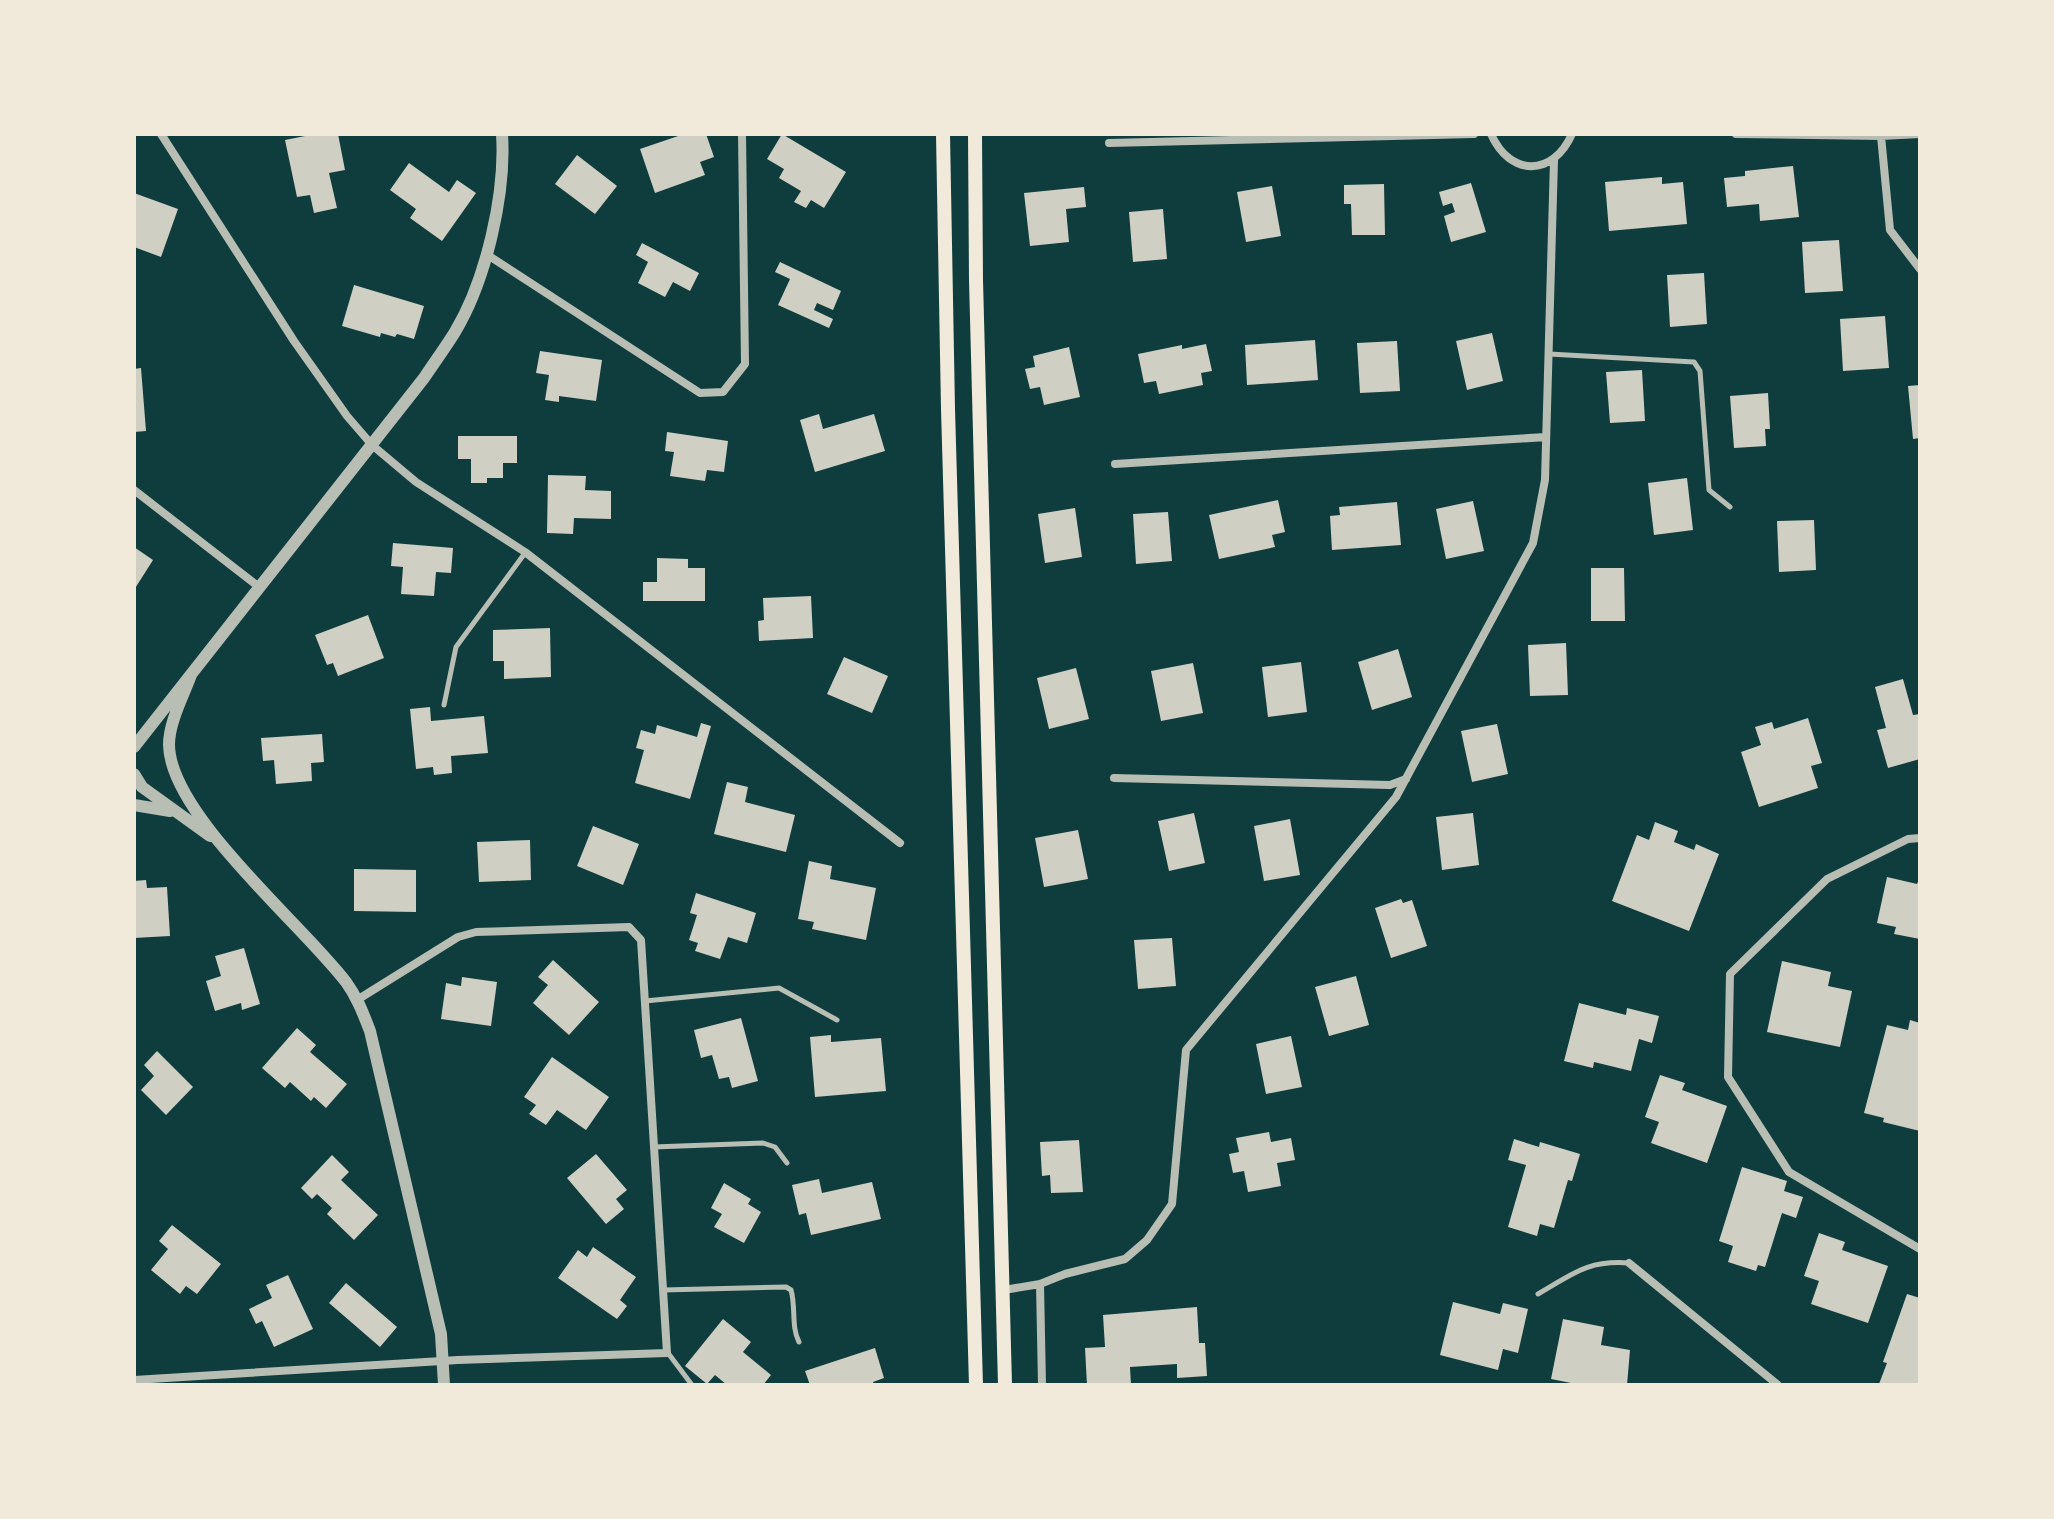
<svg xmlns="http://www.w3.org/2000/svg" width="2054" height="1519" font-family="Raleway,sans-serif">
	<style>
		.building { fill: #cfcfc3 }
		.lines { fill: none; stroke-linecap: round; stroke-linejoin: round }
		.service { stroke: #b8beb3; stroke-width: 5 }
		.minor { stroke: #b8beb3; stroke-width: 8 }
		.tertiary { stroke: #b8beb3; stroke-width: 12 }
		.secondary { stroke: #f1e9da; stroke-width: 14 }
	</style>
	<rect width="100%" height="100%" fill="#0f3d3e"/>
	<path class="building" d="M315 134H338L345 170 329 173 337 208 314 213 310 195 297 197 285 140Z
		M684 134H706L714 157 700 162 705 175 655 193 640 149Z
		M782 134 846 172 824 208 811 200 806 208 794 202 801 191 779 178 784 169 767 159Z
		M577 155 617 186 595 214 555 184Z
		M409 163 449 192 457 180 476 193 442 241 410 218 416 209 390 190Z
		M1793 166 1799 217 1760 221 1759 204 1727 207 1724 178 1745 176V171Z
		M1662 177V184L1683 182 1687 224 1609 231 1605 182Z
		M1471 183 1486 232 1451 242 1444 216 1455 212 1452 203 1443 206 1439 192Z
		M1384 184 1385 235H1352L1351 204H1344V185Z
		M1272 186 1281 236 1246 242 1237 192Z
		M1084 187 1086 207 1066 209 1069 242 1030 246 1024 193Z
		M134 193 178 209 161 257 134 247Z
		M1163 209 1167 259 1133 262 1129 212Z
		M1839 240 1843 291 1805 293 1802 242Z
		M642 243 699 273 690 291 673 282 665 297 638 283 648 262 636 255Z
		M780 262 841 291 833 310 817 303 814 310 833 319 829 328 778 305 790 279 775 272Z
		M1704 273 1707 324 1670 327 1667 275Z
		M354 285 424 306 414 339 397 334 395 337 381 333 380 337 342 326Z
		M1885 316 1889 368 1843 371 1840 319Z
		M1492 333 1503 381 1467 390 1456 341Z
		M1315 340 1318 380 1247 385 1245 345Z
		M1397 341 1400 391 1360 393 1357 343Z
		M1206 344 1212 371 1201 373 1203 385 1159 394 1156 381 1144 383 1138 354 1182 345V349Z
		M1069 347 1080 397 1044 405 1040 387 1030 389 1025 369 1035 367 1033 356Z
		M540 351 602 360 596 401 559 396V402L545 400 549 375 536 373Z
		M141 368 146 431 134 432V369Z
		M1642 370 1645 421 1610 423 1606 372Z
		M1920 385V438L1913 439 1908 386Z
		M1768 393 1770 429H1765L1766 446 1734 448 1730 396Z
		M819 414 823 429 874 414 885 451 815 472 800 420Z
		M667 432 728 441 724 472 707 470 705 481 670 476 674 452 665 451Z
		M458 436H517V463H503V478H487V483H471V459H458Z
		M548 475 586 476 585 490 611 491V519L574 518 573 534 547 533Z
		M1687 478 1693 530 1654 535 1648 483Z
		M1278 500 1285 532 1272 535 1275 547 1219 559 1209 515Z
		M1473 501 1484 551 1446 559 1436 509Z
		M1397 502 1401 545 1332 550 1330 516 1340 515 1339 507Z
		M1075 508 1082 557 1045 563 1038 514Z
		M1168 512 1172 561 1136 564 1133 514Z
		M1814 520 1816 570 1779 572 1777 521Z
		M393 543 453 548 451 573 436 572 434 596 401 594 403 567 391 566Z
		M134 547 153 560 134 590Z
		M657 558 688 559V568H705V601H643V582H657Z
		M1591 568H1624L1625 621H1591Z
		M811 596 813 638 759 641 758 621 764 620 763 598Z
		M368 615 384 658 338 676 333 663 327 665 315 635Z
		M550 628 551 677 504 679V661H493V630Z
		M1566 643 1568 695 1530 696 1528 645Z
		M1398 649 1412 697 1372 710 1358 662Z
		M844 657 888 676 872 713 827 694Z
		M1301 662 1307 712 1268 717 1262 667Z
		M1193 663 1203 713 1161 721 1151 671Z
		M1076 668 1089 719 1049 729 1037 678Z
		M1903 679 1913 715 1920 714V759L1888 768 1877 730 1886 728 1875 687Z
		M430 707 431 721 484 716 488 753 451 756 452 773 434 775 433 767 416 769 410 709Z
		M1808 718 1822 763 1811 766 1818 788 1759 807 1741 752 1761 745 1755 727 1772 722 1774 729Z
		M701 723 711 726 690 799 635 783 644 750 636 748 641 730 655 734 657 725 697 737Z
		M1497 724 1508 774 1472 782 1461 731Z
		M322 734 324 762 311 763 312 781 276 784 274 760 263 761 261 738Z
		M727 782 748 787 745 802 795 815 786 852 714 834Z
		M1194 813 1205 863 1169 871 1158 821Z
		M1473 813 1479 865 1442 870 1436 817Z
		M1290 819 1300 875 1264 881 1254 826Z
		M1655 822 1678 831 1674 842 1694 850 1696 844 1719 854 1689 931 1612 901 1637 835 1649 840Z
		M593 826 639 844 623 885 577 866Z
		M1078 830 1088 879 1044 887 1035 838Z
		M530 840 531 880 479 882 477 842Z
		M809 861 832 866 830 879 876 888 866 940 812 929 814 922 798 919Z
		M354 869 416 870V912L354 911Z
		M1887 877 1917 884 1920 877V939L1894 934 1896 927 1877 923Z
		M146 880 147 888 167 887 170 936 134 938V881Z
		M696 893 756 913 747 943 728 937 720 959 695 951 698 943 689 940 697 915 690 913Z
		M1401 899 1403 903 1412 900 1427 946 1391 958 1375 908Z
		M1172 938 1176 986 1138 989 1134 940Z
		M244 948 260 1004 242 1010 241 1003 215 1011 206 981 221 976 215 956Z
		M553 960 599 1002 569 1035 533 1003 548 985 538 977Z
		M1782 961 1831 972 1828 986 1852 991 1840 1047 1767 1032Z
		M1356 976 1369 1025 1329 1036 1315 987Z
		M462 977 497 982 491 1026 441 1019 446 983 461 986Z
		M1579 1003 1626 1015 1627 1008 1659 1016 1652 1043 1639 1039 1631 1071 1594 1062 1593 1068 1564 1061Z
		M741 1018 758 1081 732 1088 729 1077 719 1079 712 1055 701 1058 694 1030Z
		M1910 1020 1920 1023V1131L1883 1122 1884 1118 1864 1113 1887 1025 1908 1030Z
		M297 1028 316 1045 310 1052 347 1084 326 1108 314 1097 311 1101 290 1082 285 1088 262 1068Z
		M831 1035V1042L881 1038 886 1091 815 1097 810 1037Z
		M1291 1036 1302 1087 1266 1094 1256 1044Z
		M157 1051 193 1087 166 1115 141 1090 154 1076 144 1065Z
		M552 1057 609 1097 586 1130 557 1110 546 1125 529 1114 536 1105 524 1097Z
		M1660 1075 1685 1083 1682 1090 1727 1106 1707 1163 1651 1143 1659 1122 1645 1117Z
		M1269 1132 1271 1142 1291 1138 1295 1160 1277 1163 1281 1186 1248 1192 1244 1171 1233 1173 1229 1154 1239 1152 1236 1138Z
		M1514 1139 1539 1147 1540 1142 1580 1154 1572 1181 1568 1180 1554 1228 1540 1224 1537 1236 1508 1227 1526 1165 1508 1160Z
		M1079 1140 1083 1192 1051 1193 1050 1175 1042 1176 1040 1142Z
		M596 1154 627 1190 616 1199 624 1209 606 1224 567 1178Z
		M332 1155 349 1172 341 1180 378 1215 354 1240 327 1214 332 1208 317 1194 312 1199 301 1188Z
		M1742 1167 1787 1181 1784 1191 1803 1197 1796 1218 1782 1213 1765 1267 1758 1265 1756 1271 1728 1262 1733 1246 1719 1241Z
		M819 1179 822 1193 872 1182 881 1219 811 1235 806 1213 799 1215 792 1185Z
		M724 1183 751 1199 748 1204 761 1212 744 1243 714 1227 722 1214 711 1208Z
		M172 1225 221 1264 197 1294 186 1286 180 1294 151 1270 168 1249 159 1241Z
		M1819 1233 1845 1242 1842 1250 1888 1266 1868 1323 1811 1304 1819 1281 1804 1276Z
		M593 1247 636 1277 620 1300 627 1306 617 1319 558 1278 578 1250 587 1257Z
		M288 1275 313 1329 274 1347 262 1321 256 1324 249 1309 272 1298 266 1285Z
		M346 1283 397 1327 380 1347 329 1303Z
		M1907 1294 1920 1298V1385H1883L1879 1384 1887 1363 1883 1362Z
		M1453 1302 1500 1314 1503 1303 1528 1309 1518 1353 1503 1349 1498 1370 1440 1355Z
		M1197 1307 1199 1343H1205L1207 1376 1177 1378V1364L1130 1367 1131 1385H1087L1085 1348 1105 1347 1103 1315Z
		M723 1319 751 1342 743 1352 771 1375 763 1385H727L715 1375 707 1384 685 1366Z
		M1563 1319 1604 1327 1601 1345 1630 1350 1627 1385H1581L1551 1379Z
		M875 1348 884 1378 873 1382 874 1385H810L805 1371Z"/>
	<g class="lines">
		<path class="service" d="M1549 354 1694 362 1700 371 1709 490 1730 507
			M444 705 456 647 525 553
			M645 1001 779 988 837 1020
			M653 1147 763 1143 775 1147 787 1163
			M663 1290 786 1287 791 1290C796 1307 791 1327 799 1342
			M1538 1294C1573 1274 1587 1260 1629 1263
			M668 1353 692 1385"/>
		<path class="minor" d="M161 134 294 341 347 416 372 445 416 482 525 552 900 843
			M1491 134C1510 177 1553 177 1572 134
			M1736 134 1881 136 1920 134
			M1881 136 1890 230 1920 269
			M1109 143 1474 134
			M486 254 700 393 723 392 745 364 742 134
			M1115 464 1546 437
			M134 490 259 587
			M1114 778 1390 785 1406 779
			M1920 838 1908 839 1827 879 1730 974 1728 1077 1789 1172 1920 1249
			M1629 1263 1778 1385
			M1040 1284 1042 1385
			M1004 1290 1040 1284 1065 1274 1125 1259 1147 1240 1172 1204 1186 1050 1396 797 1533 543 1545 480 1554 160
			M134 1380 458 1360 667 1353 641 940 629 927 476 932 458 937 357 1000"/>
		<path class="tertiary" d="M191 675C183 697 169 722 169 745 170 815 303 925 346 982 357 997 363 1013 370 1031L441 1334 444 1385
			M134 747 424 378C434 363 445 348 455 332 486 280 506 194 502 134
			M134 774 142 787 210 836
			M134 805 170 811"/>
		<path class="secondary" d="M943 134 948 409 976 1385
			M975 134 976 280 1005 1385"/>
	</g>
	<rect width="2054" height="1519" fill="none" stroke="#f1e9da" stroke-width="272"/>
</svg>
